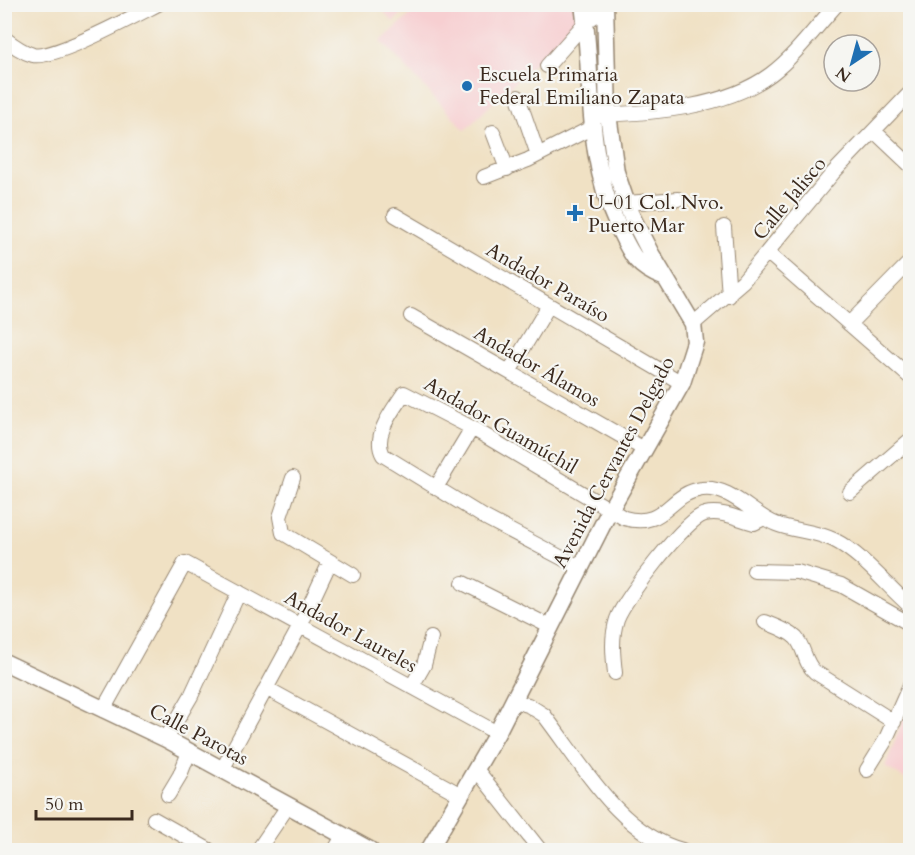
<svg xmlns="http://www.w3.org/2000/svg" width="915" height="855" font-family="Cardo,serif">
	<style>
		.built { fill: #f7cfd1 }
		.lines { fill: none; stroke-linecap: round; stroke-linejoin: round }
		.minor-casing { stroke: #968671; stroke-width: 16 }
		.tertiary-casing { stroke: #968671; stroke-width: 19 }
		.minor { stroke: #fff; stroke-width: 14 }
		.tertiary { stroke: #fff; stroke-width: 16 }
		.poi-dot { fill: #1f6fb2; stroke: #f6f6f2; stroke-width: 2 }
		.labels { text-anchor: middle; stroke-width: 4.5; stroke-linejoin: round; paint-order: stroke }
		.poi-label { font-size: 20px; fill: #3b2a1e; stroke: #f6f6f2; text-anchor: start }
		.street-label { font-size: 20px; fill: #3b2a1e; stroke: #f6f6f2 }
	</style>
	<rect width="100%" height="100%" fill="#f6f6f2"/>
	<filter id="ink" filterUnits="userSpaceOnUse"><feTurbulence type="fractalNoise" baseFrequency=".0167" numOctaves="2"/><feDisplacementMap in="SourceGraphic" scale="12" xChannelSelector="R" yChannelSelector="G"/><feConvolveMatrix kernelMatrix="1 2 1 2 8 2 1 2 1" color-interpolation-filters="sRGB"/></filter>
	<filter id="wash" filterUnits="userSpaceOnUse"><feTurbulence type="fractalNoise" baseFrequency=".008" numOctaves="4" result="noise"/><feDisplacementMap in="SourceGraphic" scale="24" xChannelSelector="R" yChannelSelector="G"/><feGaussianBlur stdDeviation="1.35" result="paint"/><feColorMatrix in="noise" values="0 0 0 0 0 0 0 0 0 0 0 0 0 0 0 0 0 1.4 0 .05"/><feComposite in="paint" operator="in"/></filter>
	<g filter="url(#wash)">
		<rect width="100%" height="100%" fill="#f0e1c4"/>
		<path class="built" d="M378 5H413L393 22Z
			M421 5H574L582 17 465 130 381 41Z
			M910 701V782L885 767Z"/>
	</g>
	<g filter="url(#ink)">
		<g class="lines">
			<defs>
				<path id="minor" d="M4 38C13 45 22 52 33 55 54 60 134 16 158 4
					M547 66 586 22 605 8
					M518 97 538 155
					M599 115C653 113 726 108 771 74 795 56 816 27 837 4
					M874 131 910 165
					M493 132 507 169
					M484 177 528 160 591 128
					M627 203 678 199
					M395 215 682 383
					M724 227 729 296
					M768 253 910 377
					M411 316 644 449
					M693 324 743 281 833 173 910 93
					M849 324 910 262
					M509 372 549 305
					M293 478 280 517 283 533 353 575
					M437 486 472 428
					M850 492 910 440
					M581 568 484 517 383 455C372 435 393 410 404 393L472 428 624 518C666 530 668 493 702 489 729 485 753 515 776 524 794 531 816 531 834 540 862 554 887 586 910 606
					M754 571 797 572 841 585 910 624
					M463 583 551 627
					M765 622C775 626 788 630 796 638 805 648 804 663 815 672L894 722
					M615 673C613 655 611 637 617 619 624 599 686 518 705 514 721 510 739 519 754 523L764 518
					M412 686 424 665 431 638
					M266 688 461 795
					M513 701 528 705 544 715C582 764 619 833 682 850
					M103 710 185 563 497 733
					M166 739 191 696 239 592
					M476 769 540 850
					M222 770 300 626 330 562
					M867 770 885 741 910 685
					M168 795 180 775 189 752
					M4 812V818
					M154 819 209 850
					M258 850 288 806
					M335 850 343 836"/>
				<path id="tertiary" d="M583 4C594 83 584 154 619 229 631 254 636 267 663 277
					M4 662 166 739 370 850
					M429 850 497 733 610 510 682 383 695 342 693 324 650 252 630 213 616 172 608 114 605 4"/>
			</defs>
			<use href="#minor" class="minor-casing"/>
			<use href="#tertiary" class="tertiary-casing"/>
			<use href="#minor" class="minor"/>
			<use href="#tertiary" class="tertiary"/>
		</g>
	</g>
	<g class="poi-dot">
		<circle cx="467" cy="86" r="6"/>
		<path d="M572 204h6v6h6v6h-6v6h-6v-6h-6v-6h6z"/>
	</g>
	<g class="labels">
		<g class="poi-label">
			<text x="479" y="81">Escuela Primaria<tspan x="479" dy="23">Federal Emiliano Zapata</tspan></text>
			<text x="588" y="209">U-01 Col. Nvo.<tspan x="588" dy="23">Puerto Mar</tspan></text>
		</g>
		<g class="street-label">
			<text transform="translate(789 198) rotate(-50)" y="7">Calle Jalisco</text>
			<text transform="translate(548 282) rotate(30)" y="7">Andador Paraíso</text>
			<text transform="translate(537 366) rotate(30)" y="7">Andador Álamos</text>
			<text transform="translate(501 425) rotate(30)" y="7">Andador Guamúchil</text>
			<text transform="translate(613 462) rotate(-62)" y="7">Avenida Cervantes Delgado</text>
			<text transform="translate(351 631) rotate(29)" y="7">Andador Laureles</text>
			<text transform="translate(199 734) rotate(28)" y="7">Calle Parotas</text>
		</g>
	</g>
	<rect width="915" height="855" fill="none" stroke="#f6f6f2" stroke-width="24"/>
	<g transform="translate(852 63) rotate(216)"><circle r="28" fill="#f6f6f2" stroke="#aba49d" stroke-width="1.5"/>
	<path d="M0-4.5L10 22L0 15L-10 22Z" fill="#1f6fb2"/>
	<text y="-9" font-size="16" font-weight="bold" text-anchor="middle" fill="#3b2a1e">N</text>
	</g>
	<path d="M36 810v9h96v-9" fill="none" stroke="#3b2a1e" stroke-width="3"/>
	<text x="45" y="810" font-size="18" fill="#3b2a1e" stroke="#f6f6f2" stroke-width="4.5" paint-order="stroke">50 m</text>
</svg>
